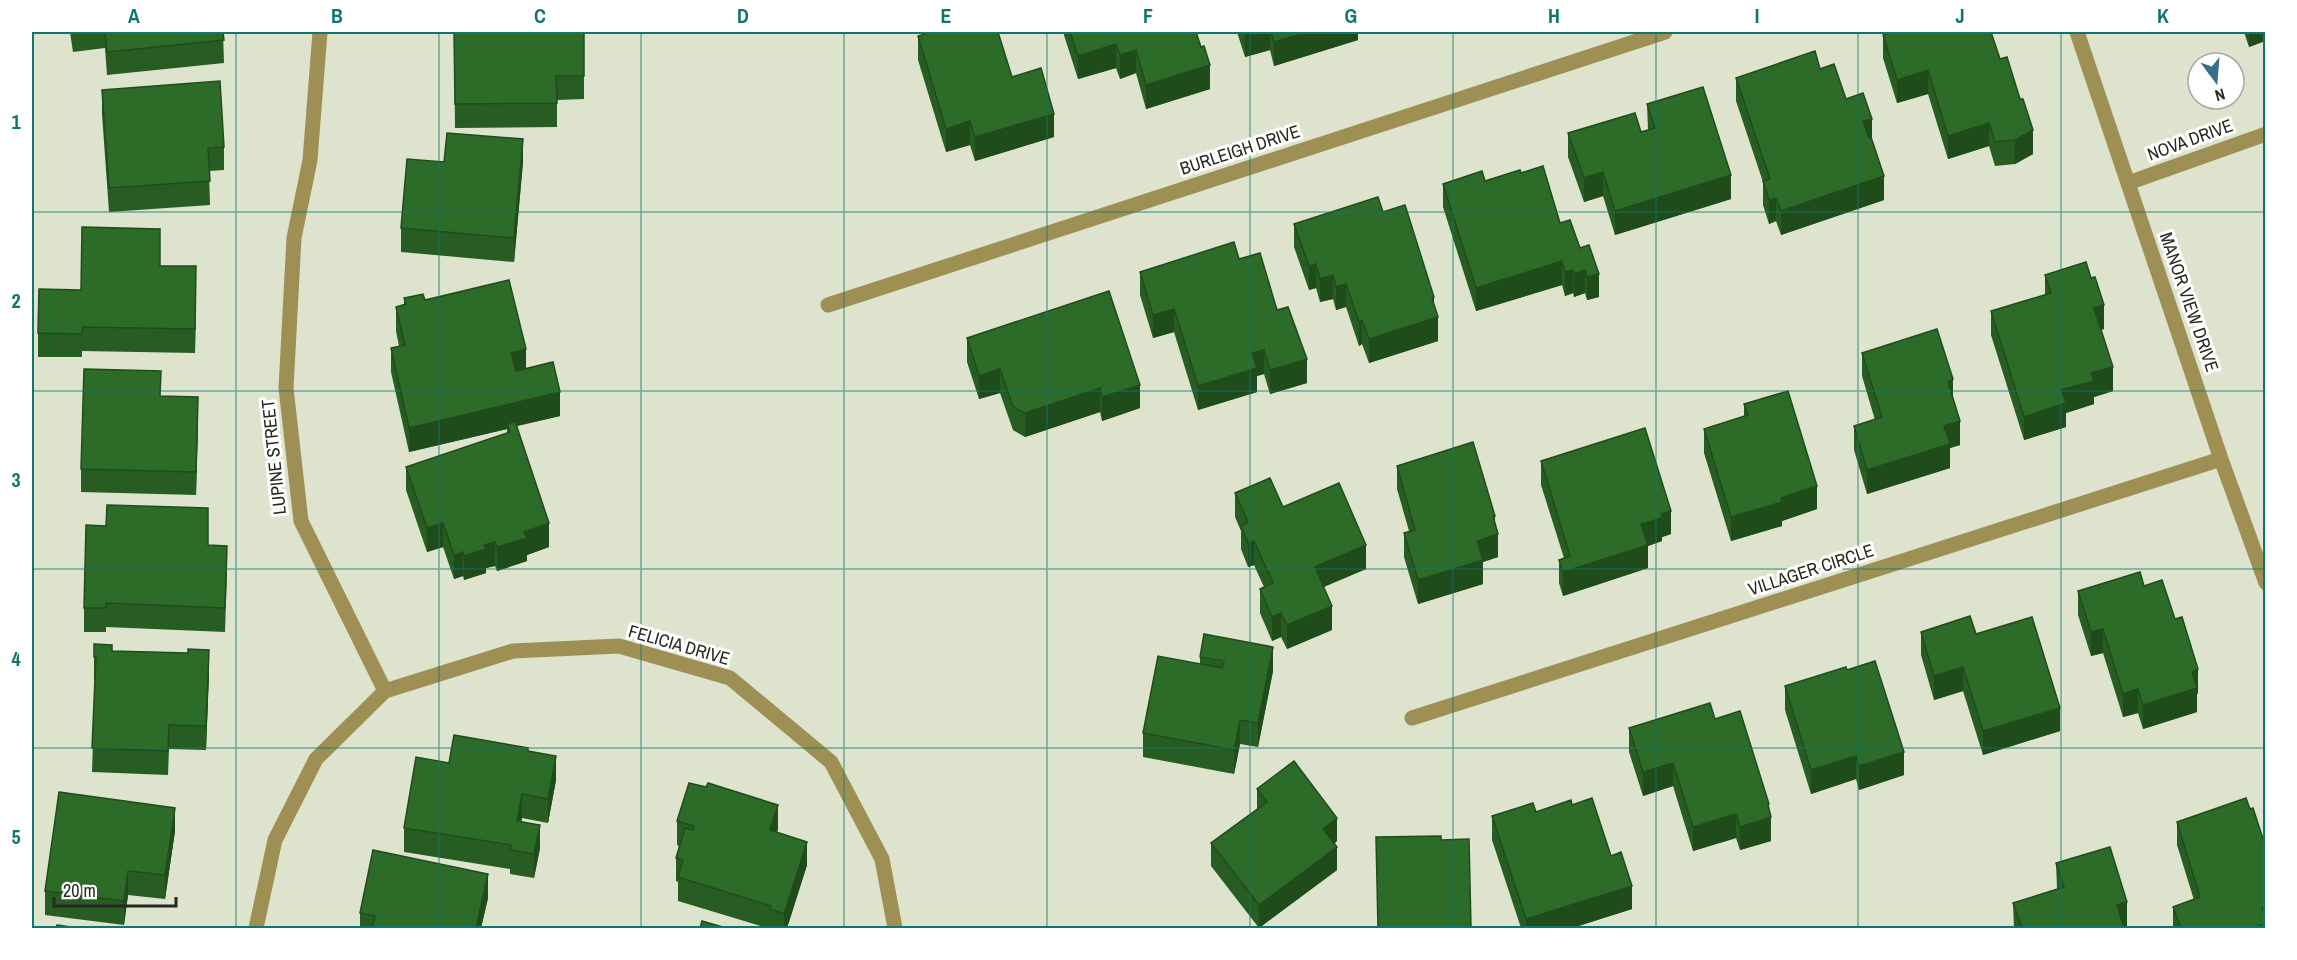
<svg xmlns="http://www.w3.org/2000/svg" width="2297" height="960" font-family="'Archivo Narrow',sans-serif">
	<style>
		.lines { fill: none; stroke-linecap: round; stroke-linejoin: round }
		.minor { stroke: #9e9054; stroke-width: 15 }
		.wall { fill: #275d22 }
		.shaded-wall { fill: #204c1c }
		.building { fill: #2d6c28; stroke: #204c1c; stroke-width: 1.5 }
		.grid { fill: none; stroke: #0f766e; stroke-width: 1.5; stroke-opacity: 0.55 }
		.labels { text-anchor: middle; stroke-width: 6; stroke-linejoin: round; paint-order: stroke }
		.street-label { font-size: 18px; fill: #262920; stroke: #fff }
		.neatline { fill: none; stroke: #0f766e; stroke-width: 2 }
		.grid-label { font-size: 20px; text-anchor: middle; font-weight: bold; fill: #0f766e }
	</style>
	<rect width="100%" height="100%" fill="#dde3cc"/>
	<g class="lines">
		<path class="minor" d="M320 32 310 160 294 238 286 388 301 521 385 691
			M2077 32 2221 459 2266 583
			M2128 183 2266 134
			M828 305 1665 32
			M1412 718 2221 459
			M256 928 275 840 316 759 385 691 513 651 619 646 730 678 831 762 882 859 895 928"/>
	</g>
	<path class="wall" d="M70 32H223L224 63 107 75 105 48 73 52Z
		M454 32H584V99L557 100V127L455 128Z
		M1063 32H1196L1210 89 1146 109 1136 73 1120 79 1116 68 1078 79Z
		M1237 32H1358V40L1274 66 1270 50 1245 57Z
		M2244 32H2265V41L2249 47Z
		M1883 35 2000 59 2033 154 2015 164 1995 166 1989 146 1948 159 1928 94 1897 103 1883 58Z
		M918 36 1012 77 1054 137 975 161 970 145 946 152 918 60Z
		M1820 69 1846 99 1872 141 1884 200 1781 235 1776 221 1769 224 1763 205V182L1736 101V78Z
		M102 90 224 147V170L209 171 210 205 109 212 102 114Z
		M1647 104 1731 199 1615 235 1603 196 1584 202 1568 157V133L1641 132 1648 130Z
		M523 162 514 262 401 252V228Z
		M1521 173 1580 248 1599 297 1587 300 1585 293 1574 297 1573 293 1565 296 1562 285 1476 311 1443 207V184L1485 181Z
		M1383 212 1434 306 1438 341 1369 363 1362 344 1359 346 1346 307 1336 310 1333 299 1320 302 1316 288 1309 290 1294 247V224Z
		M2265 223V251L2264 248V224Z
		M1239 259 1277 310 1307 383 1270 394 1264 374 1257 376V392L1198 410 1174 332 1153 338 1140 295V272Z
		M160 266 196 290 195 353 82 351V357H38V333L81 290Z
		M2045 275 2104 329 2101 330 2113 391 2094 397V404L2066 413V427L2024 440 1991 335V311L2045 295Z
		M1109 291 1140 408 1102 421 1100 412 1025 437 1013 430 1000 393 979 399 967 362V338Z
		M404 298 425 300 526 368 560 416 517 426 549 547 527 555V561L497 571 495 566 486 568V573L464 580 463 576 454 579 443 547 427 552 406 490V467L507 433V429L409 452 391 372V348L399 346 396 331V307L404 305Z
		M1862 353 1953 399 1960 445 1950 448V468L1867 494 1854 450V426L1875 420 1862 376Z
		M161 396 198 421 196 495 81 492V469Z
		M1744 404 1817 509 1782 521V526L1731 541 1704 453V429L1744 416Z
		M1541 461 1671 534 1662 537V541L1648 546V568L1563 596 1559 583V560L1564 558 1541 485Z
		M1397 466 1495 524 1498 557 1483 562V584L1418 604 1404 557V533L1409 531 1397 489Z
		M1235 493 1283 507 1366 569 1324 587 1332 630 1287 649 1281 637 1272 641 1260 613V589L1264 587 1254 565 1248 567 1241 549V531L1235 517Z
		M106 526 208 545 227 570 225 632 106 627V632H84V608Z
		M2144 586 2198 693 2197 694V712L2143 729 2138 713 2123 717 2103 653 2091 656 2078 615V591Z
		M1921 632 1976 634 2060 731 1983 755 1963 691 1934 700 1921 655Z
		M94 644 112 651 209 673 206 750 169 749 168 775 92 772 95 681H94Z
		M1200 657 1273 671 1258 747 1240 744 1234 774 1143 757V733L1200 664Z
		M1847 670 1904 775 1859 790 1856 779 1811 794 1785 710V686Z
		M1715 719 1769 810 1771 841 1740 850 1736 838 1693 851 1673 786 1643 796 1629 752V728Z
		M528 751 556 780 548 823 522 818 521 821 540 848 534 878 510 874V869L404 852V828L449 763Z
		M1257 789 1337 841 1334 844 1337 870 1259 928 1211 866V843L1257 809Z
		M1572 805 1611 856 1632 909 1572 928H1521L1492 840V816L1536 812Z
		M2250 809 2265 928H2173V907L2194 900 2177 845V822Z
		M677 821 778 829 777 832 807 865 787 928H767L678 901V882L676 881V858L679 846 677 845Z
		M175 831 165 899 128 895 124 925 45 915V891Z
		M2056 863 2127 926 2124 927V928H2014L2013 903 2057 889Z
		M488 898 481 928H360V913Z"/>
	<path class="shaded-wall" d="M1250 32H1270V50L1245 57V33Z
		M1309 32H1358V40L1274 66V42Z
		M2249 32H2265V41L2249 47Z
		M1116 44V68L1078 79V56Z
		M1136 50V73L1120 79V55Z
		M1210 65V89L1146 109V85Z
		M1928 70V94L1897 103V80Z
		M1054 114V137L975 161V137Z
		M1872 119V143L1863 145V121Z
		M970 121V145L946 152V129Z
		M1989 123V146L1948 159V136Z
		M2033 130V154L2015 164V140Z
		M523 139V162L514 262V238Z
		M1603 172V196L1584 202V178Z
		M1731 175V199L1615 235V211Z
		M1884 176V200L1781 235V211Z
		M1776 198V221L1769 224V200Z
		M1562 261V285L1476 311V288Z
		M1316 264V288L1309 290V266Z
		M196 266V290L195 353V329Z
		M1573 270V293L1565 296V272Z
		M1585 270V293L1574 297V274Z
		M1599 274V297L1587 300V277Z
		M1333 275V299L1320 302V279Z
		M1346 284V307L1336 310V287Z
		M1434 297V319L1438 317V341L1369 363V339L1432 298Z
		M2104 305V329L2094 332V308Z
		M1174 309V332L1153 338V315Z
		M1362 320V344L1359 346V322Z
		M526 349V373L511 376V353Z
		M1264 350V374L1257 376V392L1198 410V386L1252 353Z
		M1307 359V383L1270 394V370Z
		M2113 367V391L2094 397V404L2066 413V427L2024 440V417L2061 390 2091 373Z
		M1000 369V393L979 399V376Z
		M1953 379V403L1948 382Z
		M1140 385V408L1102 421V397Z
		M1100 388V412L1025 437V413Z
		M560 392V416L508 428 507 424V429L409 452V428Z
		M198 397V421L196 495V472Z
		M1960 421V445L1950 448V468L1867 494V470L1944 426Z
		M1817 486V509L1782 521V526L1731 541V517L1781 498Z
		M1671 511V534L1662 537V541L1648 546V568L1563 596V572L1641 524 1661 514Z
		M1493 516H1495V535L1498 534V557L1483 562V584L1418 604V580L1477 541Z
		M443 523V547L427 552V528Z
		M549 523V547L527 555V561L497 571V547L524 532Z
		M1254 541V565L1248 567V543Z
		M495 542V566L486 568V573L464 580V556L484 545Z
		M1366 545V569L1315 590V567Z
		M463 552V576L454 579V555Z
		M1332 606V630L1287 649V625Z
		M1281 613V637L1272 641V617Z
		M2103 629V653L2091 656V632Z
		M1273 647V671L1258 747V723Z
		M209 650V673L206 750V726Z
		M1963 667V691L1934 700V676Z
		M2198 669V693L2197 694V712L2143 729V705L2192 672Z
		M2138 689V713L2123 717V694Z
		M2060 708V731L1983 755V731Z
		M1240 720V744L1234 774V750Z
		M1904 752V775L1859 790V766Z
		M556 756V780L548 823V799Z
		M1856 756V779L1811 794V770Z
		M1673 763V786L1643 796V772Z
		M522 794V818L517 844V821Z
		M1769 804V818L1771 817V841L1740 850V827Z
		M778 805V829L770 854V830Z
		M175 808V831L165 899V875Z
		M1736 814V838L1693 851V827Z
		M1337 818V841L1323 853V829Z
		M540 825V848L534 878V854Z
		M807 842V865L787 928H784V914Z
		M1337 847V870L1259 928V905Z
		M128 871V895L124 925V901Z
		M488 874V898L481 928H476Z
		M1632 886V909L1572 928H1526V919Z
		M2127 902V926L2119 928 2117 905Z
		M2265 906V928H2253L2262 908Z"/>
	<path class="building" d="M105 32H223L224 40 107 52Z
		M454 32H584V76H556L557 103 455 104Z
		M932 32H998L1012 77 1041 68 1054 114 975 137 970 121 946 129 918 36Z
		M1070 32H1196L1201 47 1204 46 1210 65 1146 85 1136 50 1120 55 1116 44 1078 56Z
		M1271 32H1309L1274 42Z
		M1893 32H1991L2000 59 2007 57 2020 99H2023L2033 130 2015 140 1995 142 1989 123 1948 136 1928 70 1897 80 1883 35Z
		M1815 51 1820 69 1834 64 1846 99 1863 93 1872 119 1863 121 1869 138 1871 137 1884 176 1781 211 1776 198 1769 200 1763 181 1770 179 1736 78Z
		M220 81 224 147 208 148 210 181 109 188 102 90Z
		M1703 87 1731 175 1615 211 1603 172 1584 178 1568 133 1635 113 1641 132 1655 128 1647 104Z
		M447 133 523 139 514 238 401 228 407 159 444 162Z
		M1543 166 1560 223 1570 220 1580 248 1589 245 1599 274 1587 277 1585 270 1574 274 1573 270 1565 272 1562 261 1476 288 1443 184 1482 171 1485 181 1520 170 1521 173Z
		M1378 197 1383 212 1405 205 1434 297 1432 298 1438 317 1369 339 1362 320 1359 322 1346 284 1336 287 1333 275 1320 279 1316 264 1309 266 1294 224Z
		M82 227 160 229V266H196L195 329 82 327V334L38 333 39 289 81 290Z
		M1234 242 1239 259 1260 253 1277 310 1288 307 1307 359 1270 370 1264 350 1252 353 1257 368 1198 386 1174 309 1153 315 1140 272Z
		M2086 262 2091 278 2095 277 2104 305 2094 308 2113 367 2091 373 2094 381 2061 390 2066 403 2024 417 1991 311 2051 293 2045 275Z
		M509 280 526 349 511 353 516 371 553 362 560 392 409 428 391 348 405 345 396 307 406 304 404 298 423 294 425 300Z
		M1109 291 1140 385 1102 397 1100 388 1025 413 1013 407 1000 369 979 376 967 338Z
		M1937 329 1953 379 1948 382 1960 421 1944 426 1950 444 1867 470 1854 426 1882 417 1862 353Z
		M84 369 161 371 160 396 198 397 196 472 81 469Z
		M1788 391 1817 486 1781 498 1782 502 1731 517 1704 429 1748 415 1744 404Z
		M515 421 549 523 524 532 527 538 497 547 495 542 484 545 486 549 464 556 463 552 454 555 443 523 427 528 406 467 510 432 507 424Z
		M1645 428 1671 511 1661 514 1662 518 1641 524 1648 545 1563 572 1559 560 1570 556 1541 461Z
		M1473 442 1495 516H1493L1498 534 1477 541 1483 560 1418 580 1404 533 1415 530 1397 466Z
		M1270 478 1283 507 1339 483 1366 545 1315 567 1332 606 1287 625 1281 613 1272 617 1260 589 1273 583 1254 541 1248 543 1241 526 1248 522 1235 493Z
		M107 505 208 508V545L227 546 225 608 106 603V608H84L86 525 106 526Z
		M2140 572 2144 586 2162 580 2175 619 2182 617 2198 669 2192 672 2197 688 2143 705 2138 689 2123 694 2103 629 2091 632 2078 591Z
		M1970 616 1976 634 2032 617 2060 708 1983 731 1963 667 1934 676 1921 632Z
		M1204 634 1273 647 1258 723 1240 720 1234 750 1143 733 1158 656 1222 668 1224 661 1200 657Z
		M94 644 112 645V651L188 653V649L209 650 206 726 169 725 168 751 92 748 96 657H94Z
		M1875 661 1904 752 1859 766 1856 756 1811 770 1785 686 1846 667 1847 670Z
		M1710 703 1715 719 1740 711 1769 804 1768 805 1771 817 1740 827 1736 814 1693 827 1673 763 1643 772 1629 728Z
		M454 735 528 748V751L556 756 548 799 522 794 517 821 540 825 534 854 510 850 511 845 404 828 416 757 449 763Z
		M1294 761 1337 818 1323 829 1337 847 1259 905 1211 843 1267 802 1257 789Z
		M689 783 706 787 708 783 778 805 770 830 807 842 784 914 770 909 771 906 678 877 683 860 676 858 685 828 693 830 694 826 677 821Z
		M59 792 175 808 165 875 128 871 124 901 45 891Z
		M1592 798 1611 856 1621 852 1632 886 1526 919 1492 816 1533 803 1536 812 1571 800 1572 805Z
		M2246 798 2250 809 2253 808 2265 845V906L2262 908 2265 917V924L2253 928H2181L2173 907 2200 897 2177 822Z
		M1441 836V840L1469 839 1471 928H1378L1376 837Z
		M2110 847 2127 902 2117 905 2124 928H2022L2013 903 2064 887 2056 863Z
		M373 850 488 874 476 928H372L375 916 360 913Z
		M702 921 726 928H700Z
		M57 925 78 928H56Z"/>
	<path class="grid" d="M236 32V928M439 32V928M641 32V928M844 32V928M1047 32V928M1250 32V928M1453 32V928M1656 32V928M1858 32V928M2061 32V928M32 212H2266M32 391H2266M32 569H2266M32 748H2266"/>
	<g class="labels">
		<g class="street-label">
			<text transform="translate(2190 140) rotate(-20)" y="6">NOVA DRIVE</text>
			<text transform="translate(1240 150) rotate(-18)" y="6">BURLEIGH DRIVE</text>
			<text transform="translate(2189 302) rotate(71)" y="6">MANOR VIEW DRIVE</text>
			<text transform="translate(274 457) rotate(-96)" y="6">LUPINE STREET</text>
			<text transform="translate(1811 570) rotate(-18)" y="6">VILLAGER CIRCLE</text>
			<text transform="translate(679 645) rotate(16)" y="6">FELICIA DRIVE</text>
		</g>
	</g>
	<rect width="2297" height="960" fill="none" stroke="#ffffff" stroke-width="66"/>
	<g transform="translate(2216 81) rotate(164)"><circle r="28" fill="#ffffff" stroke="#a8a9a6" stroke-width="1.5"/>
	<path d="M0-4.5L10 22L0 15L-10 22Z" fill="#396f8b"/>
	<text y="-9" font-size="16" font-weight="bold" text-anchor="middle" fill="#262920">N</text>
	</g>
	<path d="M54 897v9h122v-9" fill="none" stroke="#262920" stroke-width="3"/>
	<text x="63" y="897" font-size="18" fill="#262920" stroke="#ffffff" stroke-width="4.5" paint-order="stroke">20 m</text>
	<rect x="33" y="33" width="2231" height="894" class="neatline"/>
	<g class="grid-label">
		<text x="134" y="23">A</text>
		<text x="337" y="23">B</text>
		<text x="540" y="23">C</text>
		<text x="743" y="23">D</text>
		<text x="946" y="23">E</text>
		<text x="1148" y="23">F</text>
		<text x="1351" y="23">G</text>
		<text x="1554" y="23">H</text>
		<text x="1757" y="23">I</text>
		<text x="1960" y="23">J</text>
		<text x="2163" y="23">K</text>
		<text x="16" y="129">1</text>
		<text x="16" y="308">2</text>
		<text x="16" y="487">3</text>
		<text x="16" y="666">4</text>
		<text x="16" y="844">5</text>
	</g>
</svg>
